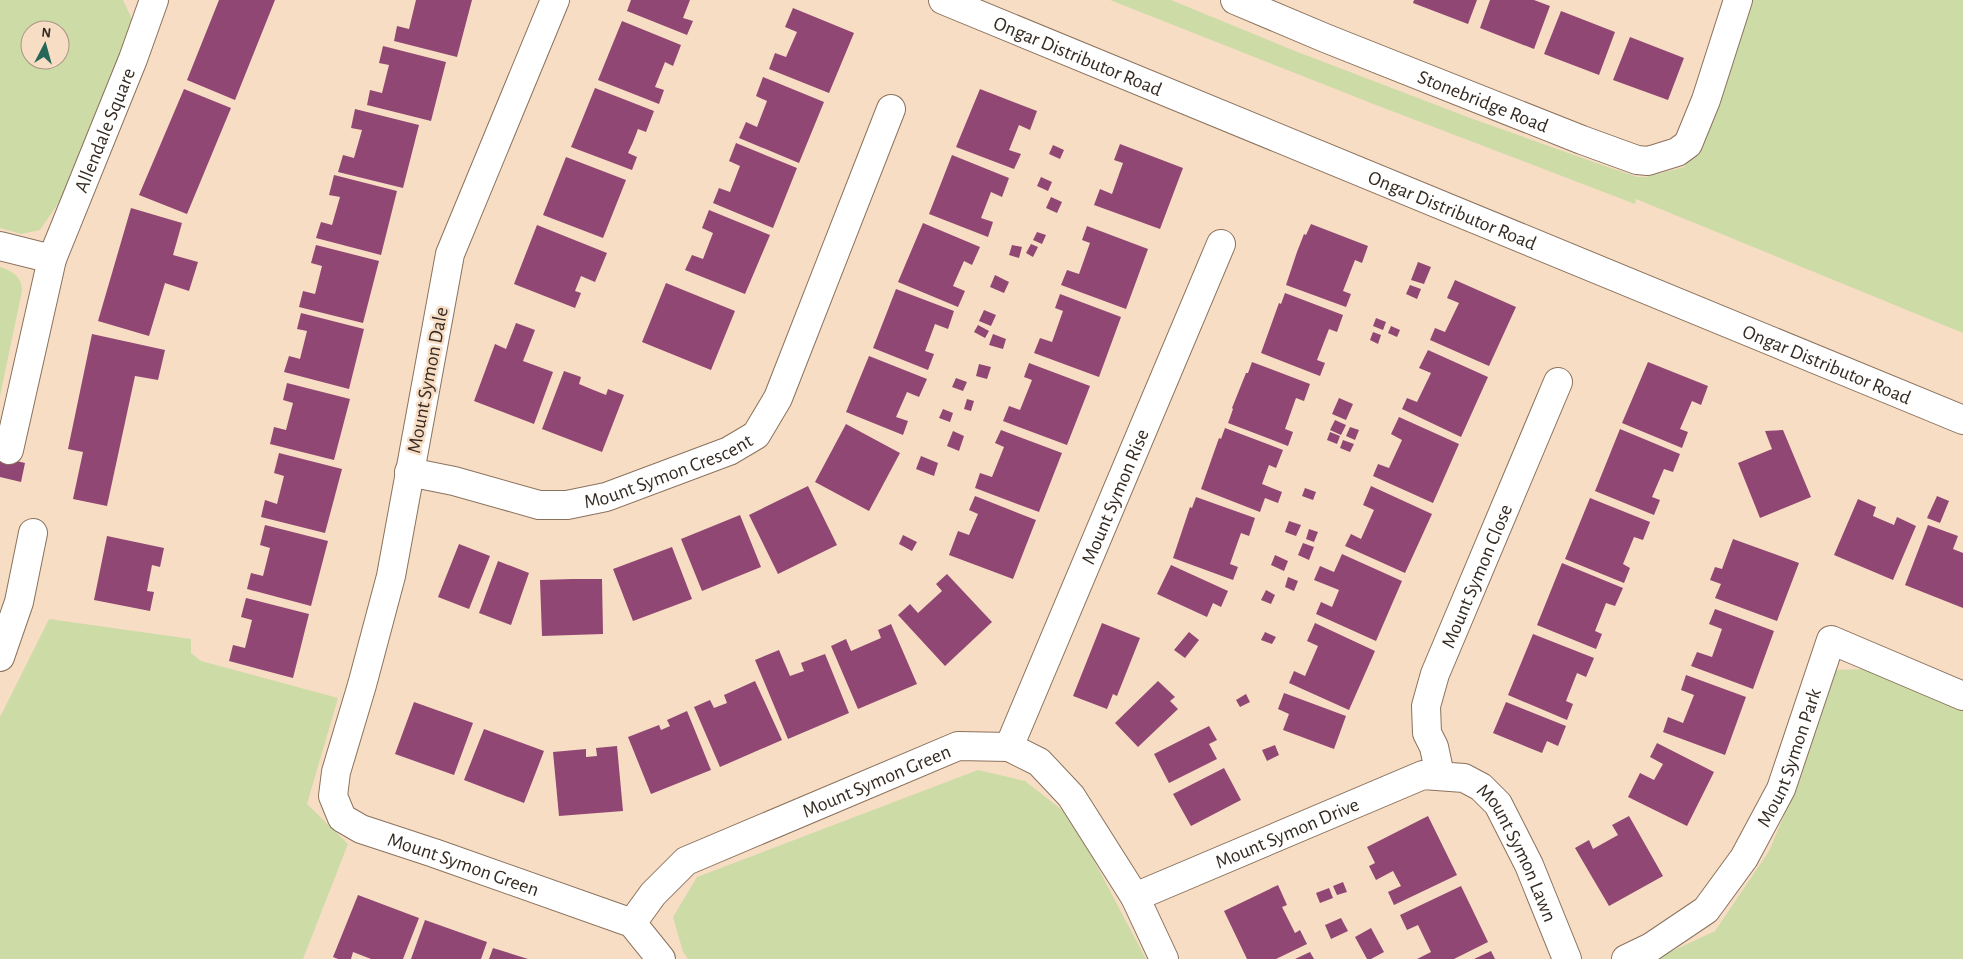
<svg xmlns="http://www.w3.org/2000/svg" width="1963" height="959" font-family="'Alegreya Sans',sans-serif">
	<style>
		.green { fill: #cddba7; fill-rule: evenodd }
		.building { fill: #904773 }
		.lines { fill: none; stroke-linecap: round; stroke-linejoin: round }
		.minor-casing { stroke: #8a725d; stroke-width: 30 }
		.minor { stroke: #fff; stroke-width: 28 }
		.labels { text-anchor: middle; stroke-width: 5; stroke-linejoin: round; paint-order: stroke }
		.street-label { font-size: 20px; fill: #352b22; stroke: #f8ddc5 }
	</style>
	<rect width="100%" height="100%" fill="#f8ddc5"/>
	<path class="green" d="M0 0H123L132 19 127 45 64 195 40 230 21 234 0 228ZM30 30H60V60H30Z
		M1110 0H1171L1295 51 1473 119 1605 166 1638 177H1646L1684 167 1704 140 1748 0H1963V333L1636 199 1635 204 1376 105Z
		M0 267C13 271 22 277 22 291L0 396Z
		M49 619 191 639V653L201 661 338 698 307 804 348 844 303 959H0V717Z
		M1866 669 1963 704V959H1655L1715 931 1769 851 1794 792 1834 670Z
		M978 770 1025 781 1071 817 1146 959H688L683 952 673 917 697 877Z"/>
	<path class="building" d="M219 0H275L235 100 187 80Z
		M416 0H472L457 57 394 41 397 26 409 29Z
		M631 0H690L683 18 693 21 687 35 627 11Z
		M1414 0H1477L1468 24 1413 3Z
		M1490 0H1534L1550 6 1534 49 1480 28Z
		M793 8 854 33 829 93 769 69 775 53 786 57 797 32 785 27Z
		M1561 11 1615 32 1599 75 1544 54Z
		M622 21 681 45 673 66 665 62 655 87 664 90 659 104 598 80Z
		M1630 37 1684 58 1668 100 1613 80Z
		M383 46 446 62 431 121 367 105 370 90 382 93 389 65 379 63Z
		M763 77 824 102 799 163 739 138 746 122 757 127 767 101 756 96Z
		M595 88 654 111 646 132 638 129 633 142 628 153 637 157 632 170 571 147Z
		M184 89 231 108 187 214 139 195Z
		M980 89 1037 111 1030 130 1019 125 1009 150 1021 154 1014 169 956 147Z
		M355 109 419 125 403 188 338 172 343 155 354 158 362 130 351 128Z
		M736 143 797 168 773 228 713 203 719 188 730 192 740 166 729 161Z
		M1120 144 1183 168 1160 229 1094 205 1100 189 1112 194 1123 163 1114 160Z
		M1053 145 1064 150 1060 159 1049 154Z
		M952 155 1009 178 1002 197 991 192 981 218 993 222 988 237 929 214Z
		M566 157 626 180 603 238 543 215Z
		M334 175 397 191 381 255 316 238 321 222 332 225 340 197 329 195Z
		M1041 177 1052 182 1048 191 1037 186Z
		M1051 197 1062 202 1057 213 1046 208Z
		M131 208 182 223 173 255 198 262 189 291 165 283 149 336 98 321Z
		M709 210 770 235 745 294 685 270 692 255 703 259 713 233 702 228Z
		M923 223 980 247 972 265 964 261 953 286 965 291 958 307 898 282Z
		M1311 224 1368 246 1362 263 1355 260 1343 291 1351 294 1346 307 1286 285 1297 252 1304 234 1306 235Z
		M537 225 607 253 595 282 581 276 575 291 581 293 575 308 514 284Z
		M1087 226 1148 249 1126 309 1061 285 1067 270 1079 274 1090 243 1082 240Z
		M1037 232 1046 235 1042 244 1033 240Z
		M1031 244 1038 247 1033 257 1026 253Z
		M316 245 379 261 363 323 299 307 303 291 315 294 322 266 311 263Z
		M1012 245 1022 247 1019 258 1009 255Z
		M1418 262 1431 267 1424 284 1411 280Z
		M995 275 1009 282 1004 293 990 287Z
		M1455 280 1516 307 1489 366 1430 340 1435 328 1445 332 1459 303 1447 298Z
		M666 283 735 311 711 370 642 342Z
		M1410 285 1421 289 1417 299 1406 294Z
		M896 289 954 311 948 329 935 324 925 351 934 354 928 370 873 348Z
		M1285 293 1343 315 1337 332 1329 329 1317 360 1325 363 1320 376 1261 353 1279 303 1281 304Z
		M1060 294 1121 317 1099 377 1034 353 1040 338 1052 342 1063 311 1055 308Z
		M984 310 996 315 991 326 979 321Z
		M301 313 364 329 349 389 284 372 289 356 300 359 307 331 297 329Z
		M1376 318 1386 322 1383 330 1373 326Z
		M516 323 535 330 523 361 553 372 534 424 474 401 495 344 506 349Z
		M978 325 989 331 985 338 974 332Z
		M1391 326 1400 330 1397 337 1388 333Z
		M1373 332 1381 335 1378 344 1370 340Z
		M92 334 165 350 158 380 135 376 107 506 73 499 83 452 68 449Z
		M993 334 1006 339 1003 349 989 345Z
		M1428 350 1488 377 1461 437 1402 409 1407 398 1417 402 1431 373 1419 368Z
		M869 356 927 379 919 397 907 392 896 417 908 421 903 435 846 412Z
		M1252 362 1310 384 1304 401 1296 398 1285 429 1293 432 1288 446 1228 423 1233 409 1232 408 1246 373H1248Z
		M1648 362 1708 386 1701 405 1692 401 1680 429 1688 432 1682 448 1622 423Z
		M1029 363 1090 386 1067 445 1003 421 1009 406 1020 410 1032 380 1024 377Z
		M979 364 991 367 987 379 976 376Z
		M564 371 581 377 579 384 591 389 606 395 608 389 624 395 602 452 542 429Z
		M956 378 967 382 963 391 952 387Z
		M287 383 350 399 334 460 270 444 274 427 286 430 293 403 283 400Z
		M1339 398 1353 404 1346 420 1332 414Z
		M967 399 974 401 971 411 964 409Z
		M943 409 953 413 950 422 939 418Z
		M1399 417 1459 444 1433 503 1373 476 1378 464 1389 468 1402 440 1391 434Z
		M1335 420 1346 425 1341 435 1330 430Z
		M846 424 900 453 869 511 815 482Z
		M1350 427 1359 430 1355 440 1346 436Z
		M1225 428 1283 450 1276 468 1269 465 1262 484 1282 492 1278 503 1265 498 1260 512 1201 489 1219 438 1221 439Z
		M1620 429 1680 454 1673 472 1664 469 1652 497 1660 500 1654 515 1595 491Z
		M1001 430 1062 453 1039 512 975 488 980 473 992 477 1004 447 995 443Z
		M1783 430 1811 497 1760 518 1738 463 1772 449 1765 431Z
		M953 431 964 436 959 451 947 446Z
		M1330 432 1340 436 1337 444 1327 440Z
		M1343 440 1354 444 1350 452 1340 448Z
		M279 453 342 469 325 533 261 517 265 500 277 504 284 476 274 473Z
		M921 456 938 463 934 476 916 469Z
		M0 457 25 463 21 482 0 477Z
		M808 486 837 545 778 574 749 515Z
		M1371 486 1432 514 1405 573 1345 546 1351 534 1361 539 1374 510 1363 505Z
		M1305 488 1316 492 1313 500 1302 496Z
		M975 496 1036 520 1013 579 949 555 958 531 969 535 978 514 969 510Z
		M1937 496 1949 501 1940 523 1927 518Z
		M1196 497 1255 518 1249 536 1241 533 1230 564 1238 567 1233 580 1173 558 1190 507 1192 508Z
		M1590 498 1650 522 1643 540 1634 537 1623 564 1630 568 1624 583 1565 559Z
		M1858 499 1876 507 1873 516 1894 525 1897 517 1916 526 1893 580 1834 555Z
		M740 515 761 567 702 591 681 539Z
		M1289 521 1301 525 1296 536 1285 532Z
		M265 525 328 541 311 606 247 589 251 573 263 576 270 548 260 545Z
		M1928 525 1958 536 1953 549 1963 553V608L1905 585Z
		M1309 529 1318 532 1314 542 1306 539Z
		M903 535 917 542 912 551 899 544Z
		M107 536 164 548 160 567 152 565 147 591 154 592 150 611 94 600Z
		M1733 539 1799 563 1777 621 1715 598 1721 584 1710 580 1715 567 1722 569Z
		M1303 543 1314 547 1309 560 1298 555Z
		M459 544 490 556 469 609 438 597Z
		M672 547 692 599 633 621 613 569Z
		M1342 554 1402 581 1376 641 1316 614 1321 602 1332 607 1339 590 1314 580 1320 566 1334 572Z
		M1275 555 1288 561 1284 571 1271 565Z
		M498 561 529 573 511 625 479 613Z
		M1562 563 1623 588 1615 606 1606 603 1595 631 1602 634 1596 649 1537 625Z
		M1171 565 1228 591 1221 607 1213 603 1207 617 1157 594Z
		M947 574 992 622 945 666 898 615 910 604 918 613 942 591 936 584Z
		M1288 577 1298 581 1294 591 1285 587Z
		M572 579H602L603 634 542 636 540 580Z
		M1266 590 1275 595 1271 604 1261 600Z
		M246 598 309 614 293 678 229 661 233 645 245 648 252 620 241 617Z
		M1715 609 1774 631 1753 689 1691 666 1697 652 1712 657 1722 629 1709 624Z
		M1102 623 1140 638 1117 696 1113 694 1107 709 1073 696Z
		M1315 623 1375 651 1349 710 1289 683 1294 671 1305 676 1318 646 1307 641Z
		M891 624 917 684 858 709 831 646 846 639 851 651 881 638 878 630Z
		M1189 632 1199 640 1185 658 1174 650Z
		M1265 632 1276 637 1272 644 1261 640Z
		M1533 634 1594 658 1586 677 1577 673 1566 701 1573 704 1567 720 1508 695Z
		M779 650 790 676 804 671 801 663 825 654 849 713 788 739 755 660Z
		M1686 675 1746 697 1725 755 1663 732 1668 717 1683 723 1694 695 1681 690Z
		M755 681 782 740 720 767 694 707 710 700 714 708 727 703 724 695Z
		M1158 681 1175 697 1170 701 1178 709 1138 747 1115 723Z
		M1284 693 1346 716 1334 749 1283 730 1289 714 1278 709Z
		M1246 694 1250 702 1240 707 1236 700Z
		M414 702 473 723 454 775 395 754Z
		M1506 702 1566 726 1558 746 1547 741 1542 753 1493 733Z
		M687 711 711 770 651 794 628 737 659 725 661 730 670 726 667 720Z
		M1209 726 1217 740 1209 744 1217 759 1169 783 1154 754Z
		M484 729 544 751 524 803 464 780Z
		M1657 743 1714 772 1687 826 1628 797 1640 773 1654 780 1663 764 1650 757Z
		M1275 745 1279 755 1267 761 1262 750Z
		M617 746 623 811 559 816 553 752 586 749V757L597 756 596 748Z
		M1224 768 1241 800 1191 826 1173 794Z
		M1428 816 1457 875 1394 905 1388 892 1401 886 1393 871 1376 880 1369 866 1375 863 1367 847Z
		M1629 816 1663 876 1609 906 1575 848 1589 840 1593 849 1618 835 1612 825Z
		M1343 882 1347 892 1337 895 1333 886Z
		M1278 885 1287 905 1282 907 1295 933 1300 930 1307 944 1276 959H1247L1224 911Z
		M1461 886 1488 942 1454 959H1417L1431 952 1418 925 1407 930 1400 915Z
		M1329 888 1333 898 1320 903 1316 893Z
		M358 895 419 918 403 959H371L353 952 351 959H338L333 957Z
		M1341 918 1348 931 1331 939 1325 925Z
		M425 920 487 942 481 959H411Z
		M1371 928 1384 952 1371 959H1367L1355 937Z
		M493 948 528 959H489Z
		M1491 951 1495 959H1474Z
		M1310 952 1314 959H1295Z"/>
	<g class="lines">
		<defs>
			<g id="minor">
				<path id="s1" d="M555 0 450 254 391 576 362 685 336 772 333 796 342 818 361 829 434 853 632 923 661 959"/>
				<path id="s2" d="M943 0 1963 420"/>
				<path id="s3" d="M1235 0 1325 38 1582 140 1637 160 1648 161 1677 152 1688 144 1706 100 1738 0"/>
				<path d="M0 246 52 259"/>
				<path id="s4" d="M9 450 52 259 133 59 154 0"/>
				<path id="s5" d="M409 472 454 481 539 505H567L606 497 729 451 756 435 778 398 891 109"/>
				<path d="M0 657 19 602 33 533"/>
				<path id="s6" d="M1009 747 1221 244"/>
				<path id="s7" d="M1440 775 1434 747 1427 733 1426 706 1435 674 1558 382"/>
				<path id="s8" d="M1135 897 1423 775 1464 778 1481 787 1498 804 1529 865 1567 959"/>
				<path id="s9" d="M632 923 653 894 686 861 958 746 1009 747 1039 762 1071 796 1135 897 1164 959"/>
				<path id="s10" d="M1626 959 1651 947 1706 910 1744 858 1781 789 1831 640 1963 696"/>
			</g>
		</defs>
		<use href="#minor" class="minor-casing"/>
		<use href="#minor" class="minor"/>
	</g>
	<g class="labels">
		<g class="street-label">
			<text dy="7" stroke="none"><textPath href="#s2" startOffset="146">Ongar Distributor Road</textPath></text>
			<text dy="7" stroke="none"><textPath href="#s3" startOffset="268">Stonebridge Road</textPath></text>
			<text dy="7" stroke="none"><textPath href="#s4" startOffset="335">Allendale Square</textPath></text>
			<text dy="7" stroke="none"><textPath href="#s2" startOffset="551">Ongar Distributor Road</textPath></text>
			<text dy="7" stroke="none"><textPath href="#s2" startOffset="956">Ongar Distributor Road</textPath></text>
			<text transform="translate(427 380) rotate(-79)" y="7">Mount Symon Dale</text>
			<text dy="7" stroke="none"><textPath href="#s5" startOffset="269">Mount Symon Crescent</textPath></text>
			<text dy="7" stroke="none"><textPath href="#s6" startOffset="272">Mount Symon Rise</textPath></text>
			<text dy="7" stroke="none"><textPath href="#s7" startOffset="211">Mount Symon Close</textPath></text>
			<text dy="7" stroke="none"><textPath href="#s10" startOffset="269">Mount Symon Park</textPath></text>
			<text dy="7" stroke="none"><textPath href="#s9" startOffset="289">Mount Symon Green</textPath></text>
			<text dy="7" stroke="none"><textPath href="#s8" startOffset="165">Mount Symon Drive</textPath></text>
			<text dy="7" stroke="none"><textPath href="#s8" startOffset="449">Mount Symon Lawn</textPath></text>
			<text dy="7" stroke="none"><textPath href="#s1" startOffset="984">Mount Symon Green</textPath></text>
		</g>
	</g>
	<g transform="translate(45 45) rotate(6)"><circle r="24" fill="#f8ddc5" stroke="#aa9684"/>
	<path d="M0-4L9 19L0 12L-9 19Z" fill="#256758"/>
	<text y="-8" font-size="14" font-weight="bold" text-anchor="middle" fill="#352b22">N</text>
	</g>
</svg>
